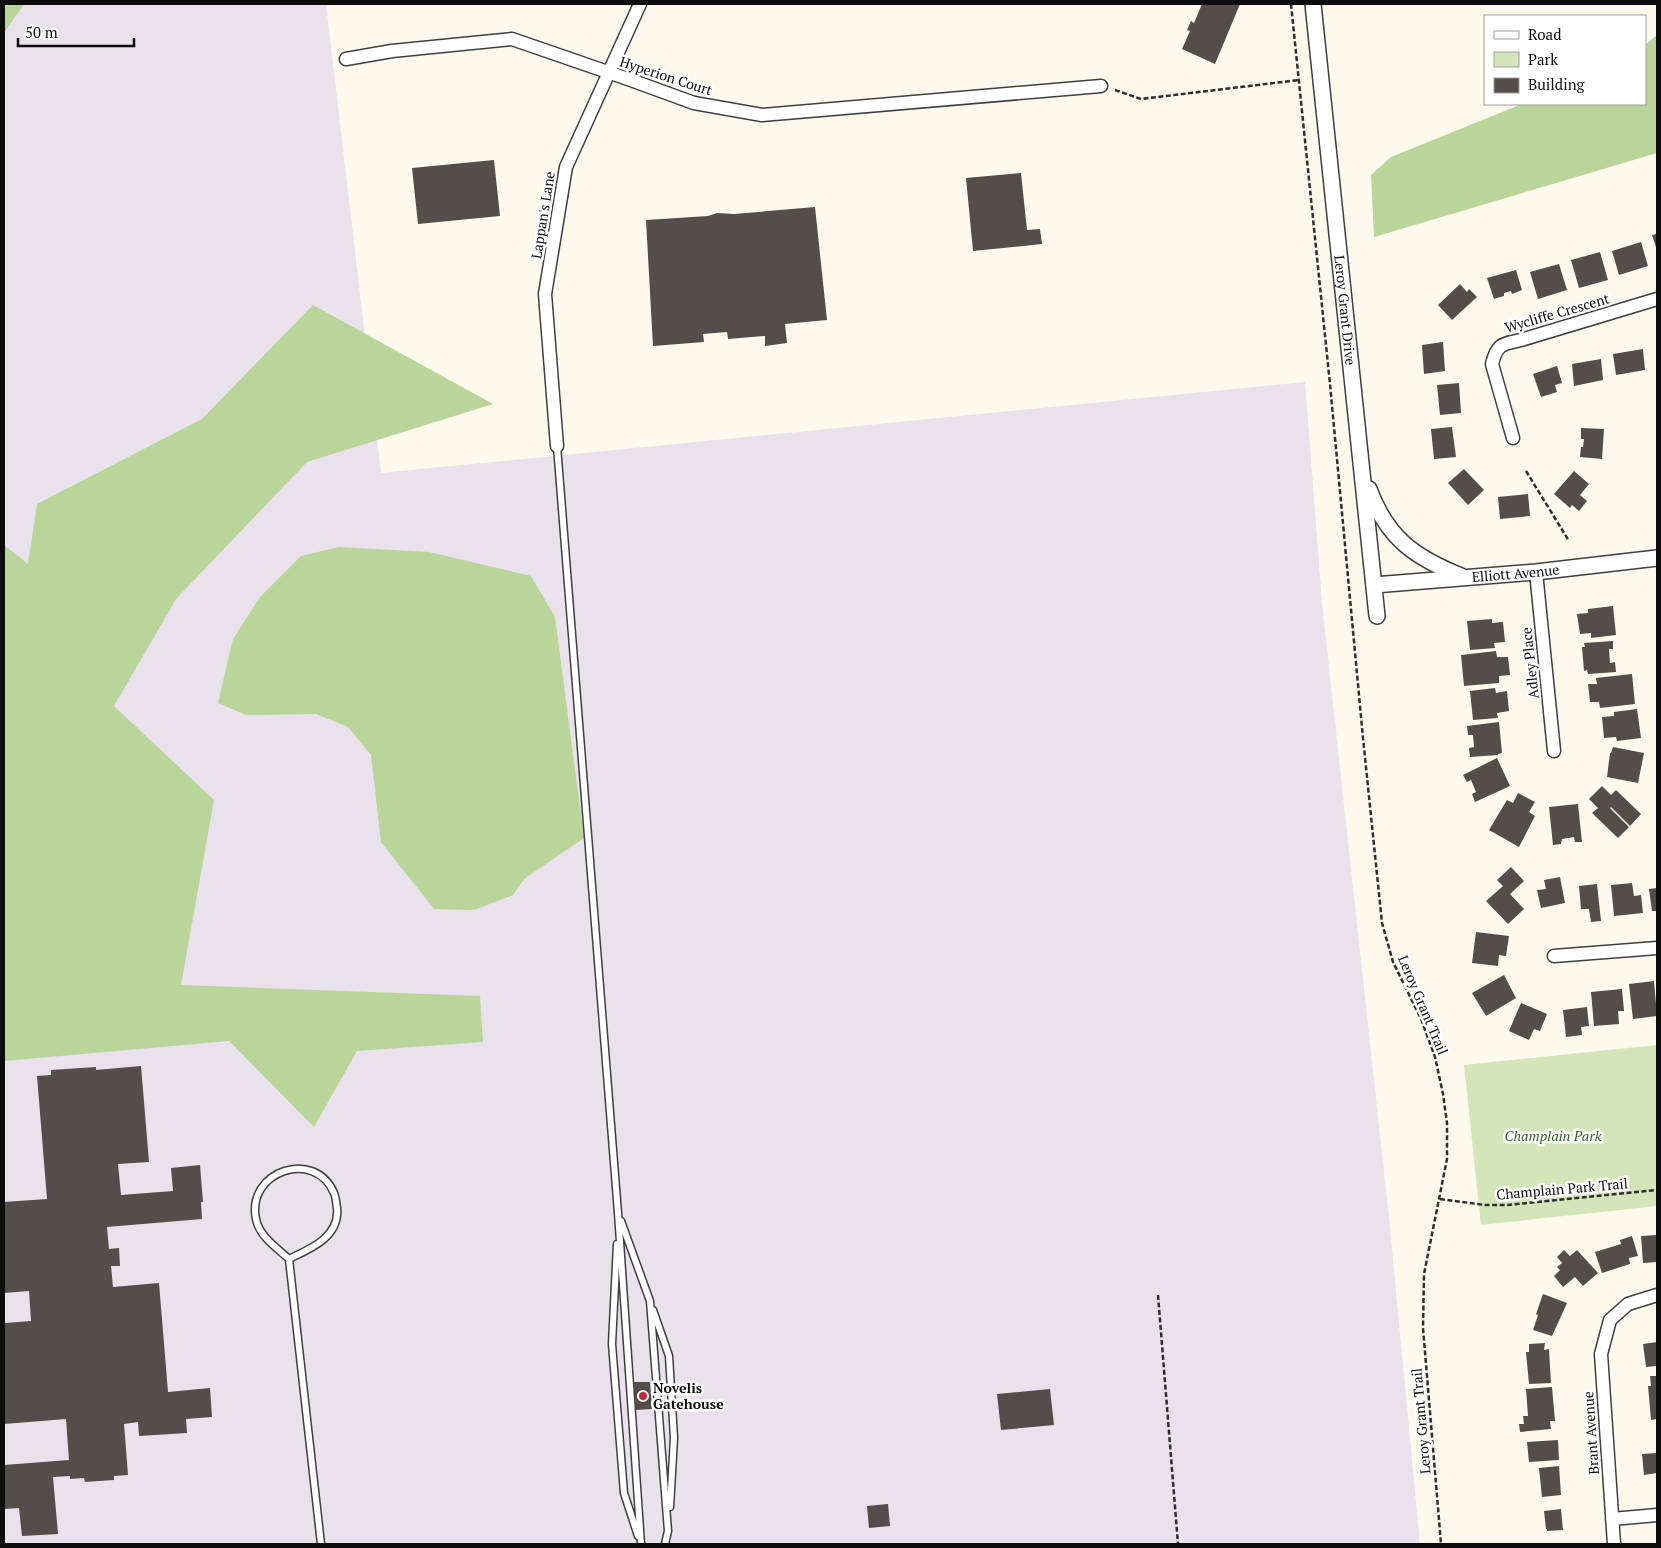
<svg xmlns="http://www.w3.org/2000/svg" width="1661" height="1548" font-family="'PT Serif',serif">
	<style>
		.industrial { fill: #e9e1eb }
		.green { fill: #d4e6b9 }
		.forest { fill: #b9d599 }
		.building { fill: #544d49 }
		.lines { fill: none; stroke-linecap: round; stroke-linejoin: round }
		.service-casing { stroke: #3f3f3f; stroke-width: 9 }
		.minor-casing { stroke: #3f3f3f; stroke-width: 15 }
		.tertiary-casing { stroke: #3f3f3f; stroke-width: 18 }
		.path { stroke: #2e2e2e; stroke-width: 2.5; stroke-dasharray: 5 2.5; stroke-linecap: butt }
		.service { stroke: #fff; stroke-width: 6 }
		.minor { stroke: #fff; stroke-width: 12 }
		.tertiary { stroke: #fff; stroke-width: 15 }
		.poi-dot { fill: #b32d3f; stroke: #fff; stroke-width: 2 }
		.labels { text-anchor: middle; stroke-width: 5; stroke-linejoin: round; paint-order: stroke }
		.street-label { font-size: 14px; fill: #0c0c0c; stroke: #fff }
		.park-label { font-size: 14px; font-style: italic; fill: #335f21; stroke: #fff }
		.poi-label { font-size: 14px; font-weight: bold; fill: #0c0c0c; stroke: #fff; text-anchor: start }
	</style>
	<rect width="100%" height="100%" fill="#fef9ed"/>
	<path class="industrial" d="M4 4H326L381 473 1305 382 1322 603 1389 1218 1420 1544H4Z"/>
	<path class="green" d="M1657 1045V1206L1481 1225 1464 1065Z"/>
	<path class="forest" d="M4 4H24L4 33Z
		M1657 35V153L1374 237 1371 175 1391 157 1522 104H1645V45Z
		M313 305 493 404 307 462 176 599 114 706 214 800 181 985 480 996 483 1042 357 1051 314 1127 229 1041 4 1061V545L28 564 37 504 202 419Z
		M339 547 429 552 531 576 555 617 584 838 524 879 513 895 474 910 434 909 381 842 371 755 348 727 316 714 246 715 218 703 233 639 260 597 301 556Z"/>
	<path class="building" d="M1202 4H1240L1215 64 1182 49 1190 31 1187 30 1191 21 1194 23Z
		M494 160 500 216 418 224 412 168Z
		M1021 173 1027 230 1040 229 1042 244 973 251 966 178Z
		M815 207 827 320 785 324 787 343 765 346V336L728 339 727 332 703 334 704 342 653 346 646 220 708 216 717 213 734 214Z
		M1657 234V250L1652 235Z
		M1641 242 1648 266 1619 275 1612 251Z
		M1600 252 1608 280 1579 288 1571 260Z
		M1559 264 1567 290 1538 299 1530 272Z
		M1516 270 1522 290 1512 294 1511 291 1504 293V296L1494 299 1487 278Z
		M1460 284 1467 292 1469 289 1477 297 1452 320 1438 305Z
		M1443 342 1445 371 1424 374 1422 345Z
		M1643 349 1645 370 1616 375 1613 354Z
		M1601 359 1603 380 1574 386 1572 364Z
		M1557 366 1562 383 1555 385 1557 392 1541 397 1533 374Z
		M1459 383 1461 413 1440 415 1437 385Z
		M1452 427 1456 457 1434 459 1431 429Z
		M1581 428 1604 429 1602 459 1580 457 1581 447H1583L1584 439H1581Z
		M1464 469 1484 490 1468 505 1448 483Z
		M1574 471 1589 484 1580 495 1587 501 1579 511 1572 505 1570 508 1554 494Z
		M1528 494 1530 516 1500 519 1498 497Z
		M1613 606 1616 635 1591 638V633L1580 634 1577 614 1588 613V609Z
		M1492 619V623L1503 622 1505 642 1494 643 1495 648 1470 650 1467 621Z
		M1613 641V649H1609L1610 663 1615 662 1616 672 1588 674 1587 670 1584 671 1582 647H1585L1584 643Z
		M1496 651 1497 657H1508L1510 675 1499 676V683L1464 686 1461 655Z
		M1632 674 1635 704 1600 708 1599 702H1590L1588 684H1597L1596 678Z
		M1495 688 1496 693 1507 691 1509 711 1497 713 1498 718 1473 720 1470 691Z
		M1637 709 1641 738 1617 741 1616 737 1604 738 1602 717 1614 716V712Z
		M1499 722 1502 753 1498 754V755L1470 757 1469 748 1474 747 1473 735H1468L1467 726Z
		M1613 747 1644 753 1638 783 1607 777 1610 753H1611Z
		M1497 758 1510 786 1475 802 1472 794 1476 792 1471 780 1467 782 1463 775Z
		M1602 786 1611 795 1616 790 1641 814 1630 826 1611 807 1610 808 1629 827 1618 838 1592 813 1598 808 1589 799Z
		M1518 793 1535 802 1529 812 1535 816 1519 847 1489 830 1507 800 1513 803Z
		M1578 804 1582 842H1575L1574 837 1562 839 1561 844 1553 845 1549 807Z
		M1511 867 1524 881 1510 894 1524 909 1508 924 1486 901 1503 886 1497 880Z
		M1560 877 1565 903 1541 908 1537 890 1546 889 1544 880Z
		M1632 883 1634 896 1641 895 1643 913 1614 916 1611 885Z
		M1597 884 1601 921 1591 922 1589 909H1581L1579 886Z
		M1657 888V911H1652L1649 889Z
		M1476 932 1509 936 1506 956 1499 955 1498 966 1472 963Z
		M1504 975 1516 998 1486 1016 1472 993Z
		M1654 981 1657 1016 1633 1019 1629 984Z
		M1622 989 1624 1011H1618L1619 1024 1594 1026 1591 992Z
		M1521 1003 1547 1014 1540 1031 1534 1029 1529 1040 1509 1031Z
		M1587 1007 1589 1026 1581 1027 1582 1035 1566 1037 1563 1010Z
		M141 1066 149 1162 118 1164 121 1195 173 1191 171 1168 200 1165 203 1202H201L202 1219 107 1227 109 1249 119 1248 120 1266H111L113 1287 159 1283 168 1392 210 1388 212 1417 186 1419 187 1433 139 1436 138 1422 124 1424 128 1475 114 1476V1480L85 1482 84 1478 70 1479V1476L53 1477 58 1534 22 1536 19 1508 4 1509V1465L69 1460 66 1419 4 1424 5 1323 31 1321 29 1291 4 1293V1202L47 1199 37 1076 51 1075V1070L96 1067V1070Z
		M1657 1235V1262L1643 1263 1641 1236Z
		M1632 1236 1638 1256 1629 1258 1630 1264 1602 1273 1595 1252 1621 1244 1620 1240Z
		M1564 1250 1570 1256 1577 1250 1598 1273 1583 1286 1575 1277 1563 1287 1554 1276 1560 1270 1557 1267 1562 1263 1557 1257Z
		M1543 1294 1567 1303 1552 1336 1533 1330 1538 1315 1536 1314Z
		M1657 1342V1366L1646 1367 1643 1344Z
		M1545 1343 1544 1350 1549 1349 1551 1383 1529 1384 1526 1352H1529V1344Z
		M1650 1376H1657V1419L1651 1420 1648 1386H1651Z
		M634 1382H650L652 1409 636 1410Z
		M1552 1387 1555 1421H1550L1551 1429 1520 1432 1519 1424H1524L1523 1416H1528L1526 1389Z
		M1050 1389 1054 1425 1001 1430 997 1394Z
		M1558 1440 1559 1460 1529 1462 1527 1442Z
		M1657 1453V1473L1644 1475 1642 1454Z
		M1559 1466 1561 1495 1542 1497 1539 1468Z
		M888 1504 890 1526 869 1528 867 1506Z
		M1561 1509 1563 1530 1547 1531V1529H1546L1544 1511Z"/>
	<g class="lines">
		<defs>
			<path id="service" d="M557 446 618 1213 641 1544
				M621 1221 650 1301 668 1531 665 1544
				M617 1244 612 1344 624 1493 638 1536
				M289 1259C310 1249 340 1237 337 1208 336 1203 336 1197 334 1193 315 1148 246 1171 256 1219 259 1236 277 1248 289 1259L321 1544
				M653 1310 669 1356 674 1438 670 1507"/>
			<path id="minor" d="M346 59 392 51 512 39 628 79 694 103 762 115 1101 86
				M1513 438 1492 364C1497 344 1502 344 1521 340L1657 299
				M557 446 545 294 566 167 640 4
				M1536 572 1554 751
				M1554 956 1657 948
				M1612 1519 1657 1515
				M1614 1544 1601 1354 1610 1320 1628 1304 1657 1295"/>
			<g id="tertiary">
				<path id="s1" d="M1313 4 1377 616"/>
				<path d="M1369 489C1387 538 1414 557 1461 576"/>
				<path id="s2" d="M1374 585 1536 572 1657 558"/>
			</g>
		</defs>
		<use href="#service" class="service-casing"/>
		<use href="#minor" class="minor-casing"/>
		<use href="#tertiary" class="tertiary-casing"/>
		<path class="path" d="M1291 4 1330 384 1363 738 1382 923 1393 962 1421 1019 1435 1057 1443 1094 1447 1123V1159L1424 1274 1423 1328 1441 1544
			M1115 90 1141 99 1299 80
			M1526 471 1569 541
			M1440 1199 1485 1205H1508L1657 1190
			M1158 1295 1178 1544"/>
		<use href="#service" class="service"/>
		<use href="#minor" class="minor"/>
		<use href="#tertiary" class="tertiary"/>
	</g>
	<circle class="poi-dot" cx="643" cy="1396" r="5"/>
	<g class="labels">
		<g class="street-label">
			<text transform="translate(666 76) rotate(18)" y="5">Hyperion Court</text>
			<text transform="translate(543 215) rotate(-81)" y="5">Lappan's Lane</text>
			<text dy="5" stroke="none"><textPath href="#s1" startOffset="308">Leroy Grant Drive</textPath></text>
			<text transform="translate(1557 313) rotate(-16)" y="5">Wycliffe Crescent</text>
			<text dy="5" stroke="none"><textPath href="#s2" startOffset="142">Elliott Avenue</textPath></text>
			<text transform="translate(1530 663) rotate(-96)" y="5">Adley Place</text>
			<text transform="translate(1423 1005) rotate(67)" y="5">Leroy Grant Trail</text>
			<text transform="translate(1562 1189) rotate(-5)" y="5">Champlain Park Trail</text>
			<text transform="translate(1421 1421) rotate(-95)" y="5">Leroy Grant Trail</text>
			<text transform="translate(1591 1433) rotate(-94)" y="5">Brant Avenue</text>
		</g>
		<g class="park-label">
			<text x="1553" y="1141">Champlain Park</text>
		</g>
		<g class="poi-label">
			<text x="653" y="1393">Novelis<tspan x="653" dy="16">Gatehouse</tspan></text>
		</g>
	</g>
	<rect width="1661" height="1548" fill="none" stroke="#0c0c0c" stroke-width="10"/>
	<rect x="1484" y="15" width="162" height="90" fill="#ffffff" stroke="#9e9e9e"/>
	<rect x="1494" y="31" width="25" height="8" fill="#ffffff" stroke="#9e9e9e"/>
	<text x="1528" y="40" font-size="15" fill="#0c0c0c">Road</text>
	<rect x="1494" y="52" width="25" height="15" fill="#d4e6b9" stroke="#9e9e9e"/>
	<text x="1528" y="65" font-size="15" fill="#0c0c0c">Park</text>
	<rect x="1494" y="78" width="25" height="15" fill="#544d49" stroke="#9e9e9e"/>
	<text x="1528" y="90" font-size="15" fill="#0c0c0c">Building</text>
	<path d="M18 38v8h116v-8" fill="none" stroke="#0c0c0c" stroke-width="2.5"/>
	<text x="25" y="38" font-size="15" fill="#0c0c0c" stroke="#ffffff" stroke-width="4" paint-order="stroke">50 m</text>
</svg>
